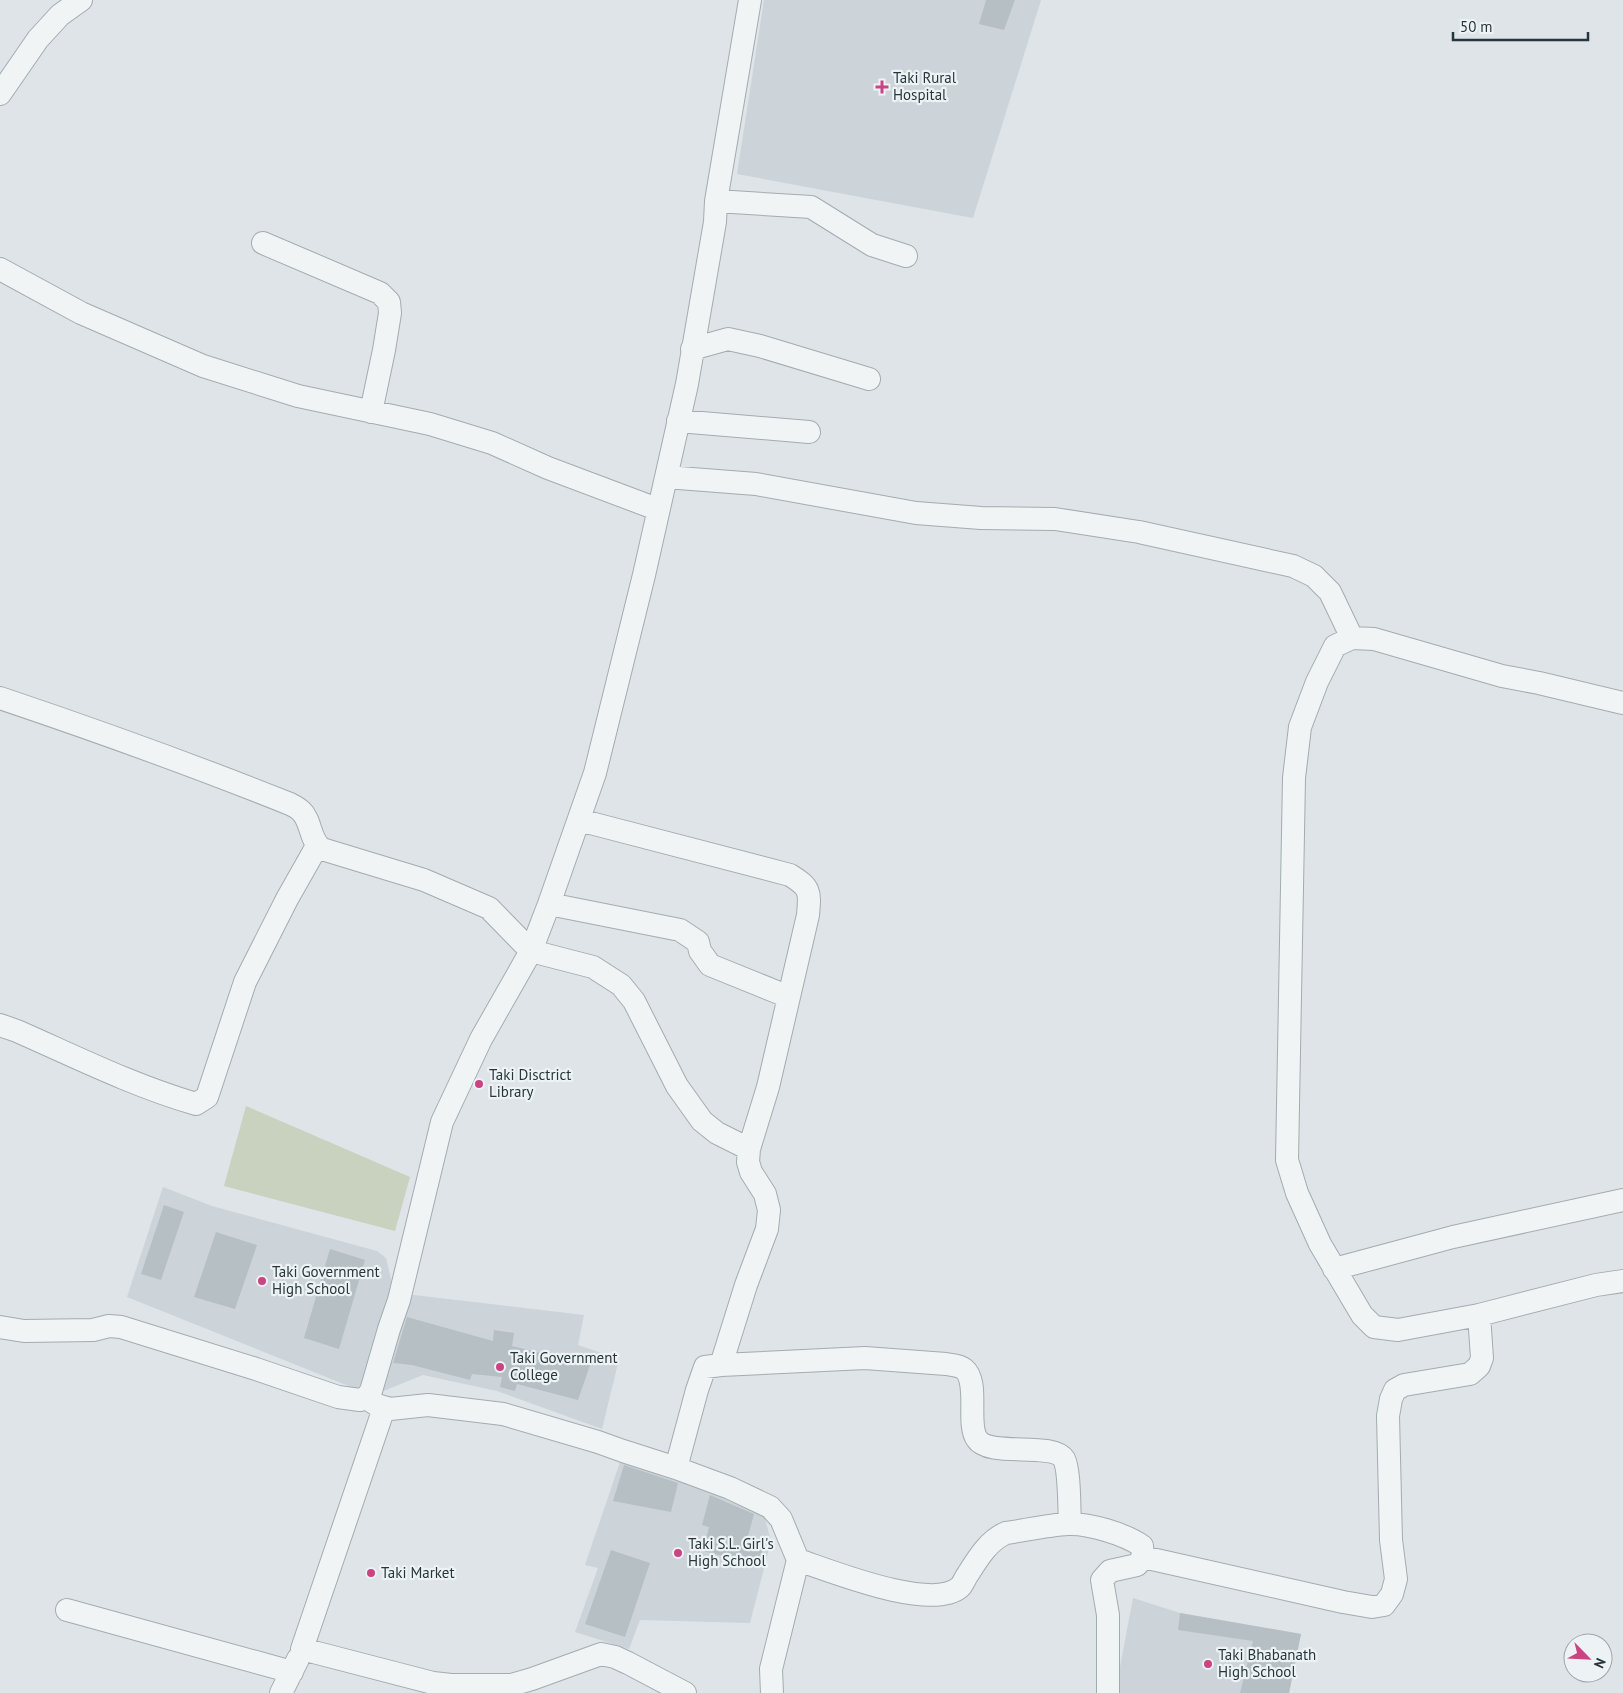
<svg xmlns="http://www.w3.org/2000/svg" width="1623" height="1693" font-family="'PT Sans',sans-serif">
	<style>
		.built { fill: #ccd4d9 }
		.green { fill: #c9d1bf }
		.building { fill: #b5bfc4 }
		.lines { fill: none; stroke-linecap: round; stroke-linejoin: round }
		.minor-casing { stroke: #a3acb1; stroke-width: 24 }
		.minor { stroke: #f0f4f5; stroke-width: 22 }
		.poi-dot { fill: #cb4482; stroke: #edf3f5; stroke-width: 2 }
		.labels { text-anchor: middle; stroke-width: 4.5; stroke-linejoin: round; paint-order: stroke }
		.poi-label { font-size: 15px; fill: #27363d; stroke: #edf3f5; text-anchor: start }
	</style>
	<rect width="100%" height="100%" fill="#dee4e7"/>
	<path class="built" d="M764 0H1041L973 218 737 174Z
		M163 1187 212 1206 377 1251 386 1258 394 1292 366 1393 127 1297Z
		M405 1294 584 1315 578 1345 619 1359 602 1429 497 1391 423 1375 376 1394Z
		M622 1456 762 1507 771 1541 750 1623 640 1620 629 1649 575 1632 598 1568 585 1565Z
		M1133 1598 1180 1613 1301 1634 1289 1693H1115Z"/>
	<path class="green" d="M246 1106 410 1177 395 1231 224 1186Z"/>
	<path class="building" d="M986 0H1015L1004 30 979 24Z
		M164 1205 184 1212 161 1280 141 1274Z
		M216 1232 257 1245 235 1309 194 1297Z
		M330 1249 365 1260 339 1349 304 1338Z
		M407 1317 493 1341 494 1330 514 1333 512 1346 590 1365 578 1400 517 1384 515 1391 500 1387 502 1377 472 1374 470 1380 412 1365 393 1363Z
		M624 1465 678 1483 671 1512 613 1501Z
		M710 1495 754 1514 748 1536 765 1541 759 1565 703 1551 709 1527 702 1525Z
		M611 1550 650 1563 625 1637 585 1624Z
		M1180 1613 1301 1634 1289 1693H1240L1253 1641 1178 1630Z"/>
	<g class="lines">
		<defs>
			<path id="minor" d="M0 94 38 39 60 15 81 0
				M716 201 811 207 872 245 906 256
				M263 243 380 293 389 302 390 313 384 350 371 412
				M0 269 81 313 203 366 298 396 430 424 492 443 548 468 657 509
				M692 349 728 339 760 346 869 379
				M678 421 809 432
				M666 477 756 484 916 513 981 518 1055 519 1139 532 1293 566 1314 576 1330 592 1352 638
				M0 698C98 731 195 766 290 804 294 806 298 808 301 811 312 821 309 840 322 849L424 880 489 908 531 951 593 967 621 985 634 1001 677 1086 702 1121 717 1133 749 1149
				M1623 703 1539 683 1502 676 1374 639 1352 638 1335 646 1317 682 1300 727 1294 778 1287 1160 1297 1193 1320 1244 1362 1315 1374 1327 1398 1330 1479 1315 1596 1285 1623 1281
				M579 820 790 875C811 888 810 892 808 915L768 1087 749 1149 748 1162 751 1172 765 1194 769 1210 767 1229 746 1285 721 1365
				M549 904 680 930 698 942 700 951 710 965 789 997
				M0 1025 17 1031C76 1057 134 1086 196 1104L207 1097 245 982 287 899 317 846
				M1334 1269 1453 1237 1623 1200
				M0 1327 24 1331 93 1330 109 1326 121 1327 256 1369 338 1397 360 1400 366 1398 371 1391 389 1329 399 1300 442 1122 481 1039 531 951 549 904 595 773 644 575 687 384 715 222 716 201 750 0
				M371 1401 377 1405 390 1409 428 1405 503 1414 598 1442 623 1451 676 1468 730 1488 770 1507 781 1519 798 1560 771 1669 772 1693
				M384 1408 302 1649 433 1683 451 1685H511L532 1679 601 1654 615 1657 628 1663 685 1693
				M676 1468 697 1390 705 1367 721 1365 865 1358 946 1364C952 1365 959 1365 964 1369 980 1382 966 1424 977 1439 989 1458 1053 1441 1064 1459 1070 1471 1069 1509 1070 1524
				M1143 1557 1343 1602 1372 1607 1384 1605 1392 1594 1396 1579 1391 1540 1388 1416 1391 1399 1395 1390 1404 1385 1470 1374 1479 1366 1482 1358 1479 1315
				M798 1560C831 1571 932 1612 960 1587 963 1584 965 1578 968 1574 978 1558 989 1540 1006 1533 1027 1530 1048 1525 1068 1524 1088 1523 1125 1534 1142 1546L1143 1557 1137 1565 1110 1571 1102 1580 1108 1615V1693
				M67 1610 292 1672
				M281 1693 298 1659"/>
		</defs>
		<use href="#minor" class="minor-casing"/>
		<use href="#minor" class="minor"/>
	</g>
	<g class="poi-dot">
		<path d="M879.5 79.5h5v5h5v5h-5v5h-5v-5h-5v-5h5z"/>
		<circle cx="479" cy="1084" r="5"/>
		<circle cx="262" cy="1281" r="5"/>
		<circle cx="500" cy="1367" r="5"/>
		<circle cx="678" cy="1553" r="5"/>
		<circle cx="371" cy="1573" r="5"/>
		<circle cx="1208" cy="1664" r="5"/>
	</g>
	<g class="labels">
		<g class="poi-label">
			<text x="893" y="83">Taki Rural<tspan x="893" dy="17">Hospital</tspan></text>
			<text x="489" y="1080">Taki Disctrict<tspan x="489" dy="17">Library</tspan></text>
			<text x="272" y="1277">Taki Government<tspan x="272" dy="17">High School</tspan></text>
			<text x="510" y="1363">Taki Government<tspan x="510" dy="17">College</tspan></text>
			<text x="688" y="1549">Taki S.L. Girl's<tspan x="688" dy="17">High School</tspan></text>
			<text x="381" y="1578">Taki Market</text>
			<text x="1218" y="1660">Taki Bhabanath<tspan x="1218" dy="17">High School</tspan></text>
		</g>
	</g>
	<g transform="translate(1588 1658) rotate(114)"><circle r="24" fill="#edf3f5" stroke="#9ea7ab"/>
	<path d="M0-4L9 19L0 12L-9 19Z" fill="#cb4482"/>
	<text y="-8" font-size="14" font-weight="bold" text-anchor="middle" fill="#27363d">N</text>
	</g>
	<path d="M1453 32v8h135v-8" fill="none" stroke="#27363d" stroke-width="2.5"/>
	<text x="1460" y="32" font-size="15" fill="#27363d" stroke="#edf3f5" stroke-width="4" paint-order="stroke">50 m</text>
</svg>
